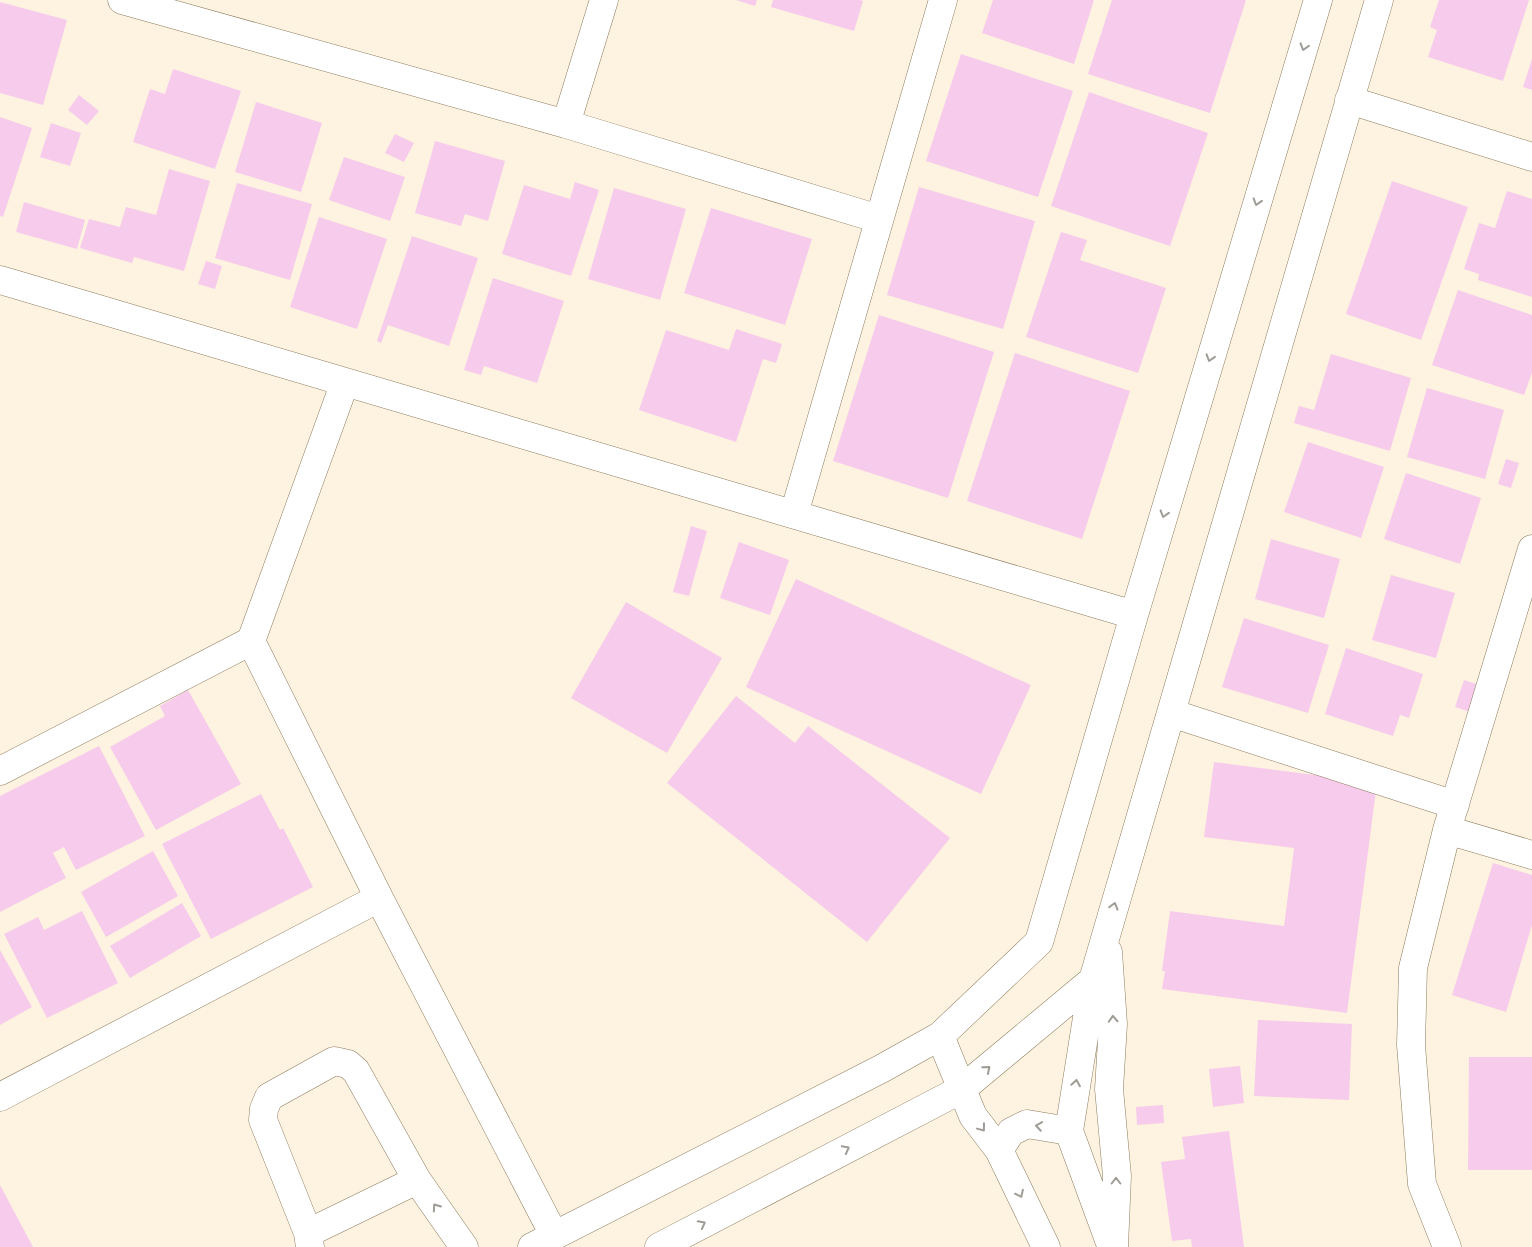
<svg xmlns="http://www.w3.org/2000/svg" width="1532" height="1247" font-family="'Noto Serif',serif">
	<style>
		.building { fill: #f7cbeb }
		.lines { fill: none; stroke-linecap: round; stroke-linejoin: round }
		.minor-casing { stroke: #8d7c5f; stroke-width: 29 }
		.minor { stroke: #fff; stroke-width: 28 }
		.oneway { stroke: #9f9c95 }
	</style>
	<rect width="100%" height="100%" fill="#fef3e0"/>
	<path class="building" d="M736 0H757L755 6Z
		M773 0H860L863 1 854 31 771 7Z
		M993 0H1094L1074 64 982 33Z
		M1112 0H1246L1210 113 1088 74Z
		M1439 0H1529L1503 81 1428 57 1437 30 1430 27Z
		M0 2 67 20 43 105 0 93Z
		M961 54 1073 91 1038 197 926 161Z
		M1532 59V90L1523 87Z
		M173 69 241 91 215 169 133 142 150 89 165 94Z
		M1089 92 1208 133 1170 246 1051 206Z
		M79 95 99 111 87 125 68 110Z
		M256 102 322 123 301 192 235 172Z
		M0 117 32 128 3 217 0 216Z
		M51 123 81 133 70 166 40 157Z
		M395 134 414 143 404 162 385 153Z
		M435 141 505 161 488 221 465 214 461 226 415 213Z
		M344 157 405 177 390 221 329 200Z
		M169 169 210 181 184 271 134 257 132 263 80 248 89 219 120 227 126 207 156 215Z
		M1392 181 1468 207 1421 340 1346 314Z
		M575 182 599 190 571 276 502 254 524 185 570 199Z
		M237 183 312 204 290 280 215 258Z
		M919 187 1035 221 1003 329 887 295Z
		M614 188 686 209 660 300 588 279Z
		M1507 191 1532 199V297L1478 280 1479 274 1464 269 1479 223 1495 228Z
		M24 202 85 220 77 249 16 232Z
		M711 208 812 239 785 325 684 293Z
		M319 217 387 239 357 329 290 307Z
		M1061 232 1087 240 1080 260 1166 288 1138 373 1026 337Z
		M412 236 478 258 449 346 388 325 381 343 377 341Z
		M206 261 222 266 215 289 198 284Z
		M493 278 564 301 537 383 484 366 481 375 464 370Z
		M1458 290 1532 315V373L1524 395 1432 365Z
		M879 315 994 352 948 498 833 461Z
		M736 329 782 344 776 363 763 359 736 442 639 410 666 330 729 350Z
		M1015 353 1130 391 1082 539 967 501Z
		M1331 354 1411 378 1390 451 1294 423 1299 406 1314 410Z
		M1427 388 1504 410 1485 479 1407 457Z
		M1308 442 1384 467 1361 538 1284 512Z
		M1506 459 1519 463 1511 488 1498 484Z
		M1406 473 1481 498 1460 564 1384 539Z
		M691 526 707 531 689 596 673 592Z
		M1271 539 1340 559 1324 618 1255 599Z
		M739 542 789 560 770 615 720 598Z
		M1391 575 1455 593 1436 658 1372 640Z
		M796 579 1031 685 981 794 746 687Z
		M626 602 722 658 667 753 571 698Z
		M1244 618 1329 645 1308 713 1222 687Z
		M1346 648 1423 674 1409 718 1400 715 1393 736 1325 714Z
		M1464 680 1485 687 1476 714 1455 707Z
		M188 690 241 784 156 830 110 747 165 716 160 706Z
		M736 696 795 743 808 726 950 838 867 942 667 783Z
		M99 746 145 836 76 870 64 847 53 853 66 878 0 912V796Z
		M1214 762 1377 783 1347 1013 1162 989 1165 971H1162L1170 911 1284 926 1294 848 1204 837Z
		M261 794 280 830 283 828 313 887 211 939 162 844Z
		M153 851 178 896 106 937 81 892Z
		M1493 863 1532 875V925L1506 1012 1452 995Z
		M182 903 201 936 130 978 110 946Z
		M82 911 118 983 47 1018 4 934 38 917 44 930Z
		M0 950 32 1007 0 1025Z
		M1258 1020 1352 1024 1349 1100 1254 1096Z
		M1469 1057H1532V1170H1468Z
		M1240 1066 1244 1103 1213 1107 1209 1069Z
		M1163 1105 1164 1123 1137 1125 1136 1107Z
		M1229 1131 1244 1247H1192L1191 1239 1172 1241 1161 1162 1185 1159 1182 1137Z
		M0 1185 33 1247H0Z"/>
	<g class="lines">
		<defs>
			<path id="minor" d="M122 0 566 124 879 219
				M1349 100 1532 157
				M566 124 604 0
				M0 280 1134 615
				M345 382 251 641 379 898 554 1235
				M794 514 943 0
				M1171 713 1455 805
				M0 771 251 641
				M1447 830 1532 855
				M1108 952 1113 1024 1109 1089 1117 1176 1114 1247
				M940 1036 973 1116 999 1150 1046 1247
				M0 1097 379 898
				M1069 1131 1093 980
				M999 1150 1011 1132 1027 1124 1069 1131 1109 1240
				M308 1233 263 1120 264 1109 269 1097 334 1061 348 1064 356 1071 417 1180
				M310 1247 308 1233 417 1180 464 1247
				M532 1247 881 1069 940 1036 1039 942 1134 615 1318 0
				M659 1247 962 1089 1093 980 1379 0
				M1447 1247 1422 1184 1411 1045 1413 968 1447 830 1532 549"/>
		</defs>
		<use href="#minor" class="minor-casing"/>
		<use href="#minor" class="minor"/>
	</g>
	<defs><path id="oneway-chevron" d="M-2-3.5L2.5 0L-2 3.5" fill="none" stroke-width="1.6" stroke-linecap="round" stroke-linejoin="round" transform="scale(1.25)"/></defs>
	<g class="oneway">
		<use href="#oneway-chevron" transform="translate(1304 47) rotate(107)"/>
		<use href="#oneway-chevron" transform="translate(1257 202) rotate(107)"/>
		<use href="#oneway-chevron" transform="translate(1210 358) rotate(107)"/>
		<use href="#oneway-chevron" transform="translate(1164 514) rotate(107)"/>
		<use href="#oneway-chevron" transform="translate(1114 906) rotate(-74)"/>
		<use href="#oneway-chevron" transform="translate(1113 1019) rotate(-93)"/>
		<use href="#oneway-chevron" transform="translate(987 1069) rotate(-40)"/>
		<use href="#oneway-chevron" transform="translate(1076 1083) rotate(-81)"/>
		<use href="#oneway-chevron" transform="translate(1039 1126) rotate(-171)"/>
		<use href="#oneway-chevron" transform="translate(982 1128) rotate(53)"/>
		<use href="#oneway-chevron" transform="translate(846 1149) rotate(-28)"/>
		<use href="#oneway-chevron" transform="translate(1116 1181) rotate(-90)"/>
		<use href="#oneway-chevron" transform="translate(1020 1194) rotate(64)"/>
		<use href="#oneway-chevron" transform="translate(436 1207) rotate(-125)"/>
		<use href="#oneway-chevron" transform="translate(702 1224) rotate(-28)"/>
	</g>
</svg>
